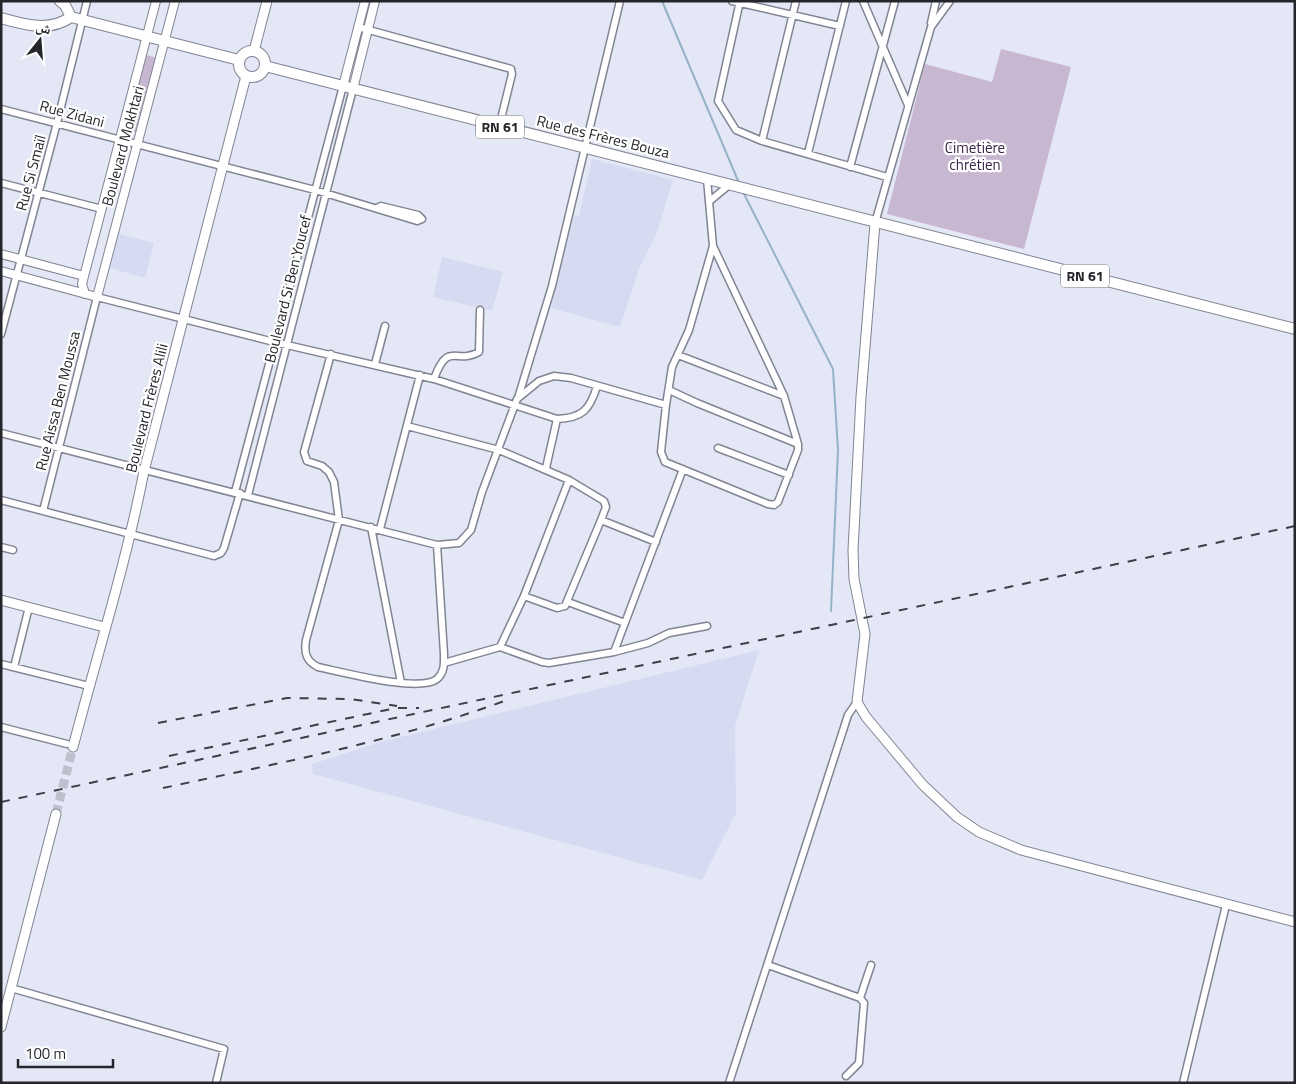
<svg xmlns="http://www.w3.org/2000/svg" width="1296" height="1084" font-family="'Titillium Web','Noto Naskh Arabic',sans-serif">
	<style>
		.built { fill: #d7dbf1 }
		.green { fill: #c7b7d0 }
		.lines { fill: none; stroke-linecap: round; stroke-linejoin: round }
		.stream { stroke: #95b2c7; stroke-width: 2 }
		.secondary-tunnel { stroke: #bec0ce; stroke-width: 9; stroke-dasharray: 9 4.5; stroke-linecap: butt }
		.minor-casing { stroke: #818491; stroke-width: 9 }
		.tertiary-casing { stroke: #818491; stroke-width: 10 }
		.secondary-casing { stroke: #818491; stroke-width: 11 }
		.primary-casing { stroke: #818491; stroke-width: 12 }
		.minor { stroke: #fff; stroke-width: 6 }
		.tertiary { stroke: #fff; stroke-width: 8 }
		.secondary { stroke: #fff; stroke-width: 9 }
		.primary { stroke: #fff; stroke-width: 10 }
		.rail { stroke: #3e3f47; stroke-width: 2; stroke-dasharray: 9 9; stroke-linecap: butt }
		.labels { text-anchor: middle; stroke-width: 4.5; stroke-linejoin: round; paint-order: stroke }
		.shield { fill: #fff; stroke: #66676b; stroke-width: 1 }
		.shield-label { font-size: 14px; font-weight: bold; fill: #25262c }
		.street-label { font-size: 15px; fill: #25262c; stroke: #fff }
		.park-label { font-size: 15px; fill: #3e234a; stroke: #fff }
	</style>
	<rect width="100%" height="100%" fill="#e4e7f6"/>
	<path class="built" d="M592 159 673 180 657 233 639 269 620 327 551 308 574 215 579 216Z
		M119 234 154 243 145 278 110 268Z
		M442 257 503 272 492 311 433 297Z
		M759 650 735 726 736 813 702 880 313 774 312 764 380 742Z"/>
	<path class="green" d="M1001 49 1071 67 1024 249 887 214 925 64 992 82Z
		M146 55 157 58 138 133 127 131Z"/>
	<g class="lines">
		<path class="stream" d="M662 1 739 183
			M743 192 833 369 838 450 831 611"/>
		<path class="secondary-tunnel" d="M56 814 73 747"/>
		<defs>
			<path id="minor" d="M732 1 840 26
				M740 1 718 101 736 130 762 141 887 177
				M863 1 908 105
				M931 23 936 1
				M358 27 511 69 512 74 499 127
				M1 109 315 190 417 221 422 219 418 215 381 206 377 208
				M762 141 796 1
				M808 153 846 1
				M850 167 895 1
				M1 183 102 209
				M711 200 729 185
				M875 223 931 27 950 1
				M1 334 57 123 87 1
				M331 354 304 452 307 461 322 466 329 472 334 482 339 520 306 640C304 653 306 661 318 667 342 672 420 693 437 679 445 672 444 663 444 654L437 545
				M678 355 784 396
				M375 364 385 326
				M434 379C448 340 456 365 479 352L480 310
				M669 390 697 403 798 444
				M518 398 552 286 620 1
				M666 405 661 452 665 462 768 504 774 505 778 502 798 450V444L784 396 713 246
				M407 426 499 450 569 480 524 596 500 647 542 662 549 663 614 652 683 469
				M1 433 437 545 459 543 471 530 482 492 517 399 539 381 554 376 571 378 666 405 672 367 689 330 713 246 707 179
				M718 448 789 475
				M546 468 557 419
				M235 492 343 86
				M248 495 353 89
				M1 500 214 556 221 553 224 548 240 493
				M43 511 97 297 274 342 434 379 557 419C582 418 590 410 597 386
				M601 520 656 542
				M371 527 401 683
				M380 529 420 375
				M1 547 13 550
				M524 596 557 608 565 606 601 520 606 507 604 501 569 480
				M568 602 625 623
				M614 652 648 643 669 633 707 626
				M444 663 500 647
				M1 664 89 686
				M14 667 29 607
				M1 727 67 744
				M768 965 860 998 864 1003 859 1063 846 1076
				M11 988 224 1049 216 1083
				M860 998 871 965
				M729 1083 848 715 857 702
				M1183 1083 1226 905"/>
			<path id="tertiary" d="M343 86 365 1
				M353 89 375 1
				M1 254 84 276
				M1 271 97 297 175 1
				M85 294 82 284 156 1"/>
			<path id="secondary" d="M254 51 267 1
				M875 223 861 397 853 550 854 579 865 634 857 702 866 717 923 785 957 817 979 832 1021 850 1295 922
				M1 600 104 627
				M73 747C97 655 126 564 144 471L246 76
				M1 1027 56 814"/>
			<path id="primary" d="M60 1 65 5 71 17
				M71 17 239 60
				M1 18C25 25 50 32 71 17
				M239 64a13 13 0 1 1 26 0a13 13 0 1 1-26 0Z
				M265 66 1295 329"/>
		</defs>
		<use href="#minor" class="minor-casing"/>
		<use href="#tertiary" class="tertiary-casing"/>
		<use href="#secondary" class="secondary-casing"/>
		<use href="#primary" class="primary-casing"/>
		<use href="#minor" class="minor"/>
		<use href="#tertiary" class="tertiary"/>
		<use href="#secondary" class="secondary"/>
		<use href="#primary" class="primary"/>
		<path class="rail" d="M158 723 287 698 350 699 397 706
			M169 756 396 708H419
			M163 788C279 763 396 741 507 700
			M1 802 1295 526"/>
	</g>
	<g class="labels">
		<g class="shield">
			<rect x="476" y="115.5" width="48" height="23" rx="4"/>
			<rect x="1061" y="264.5" width="48" height="23" rx="4"/>
		</g>
		<g class="shield-label">
			<text x="500" y="132">RN 61</text>
			<text x="1085" y="281">RN 61</text>
		</g>
		<g class="street-label">
			<text transform="translate(72 114) rotate(15)" y="5">Rue Zidani</text>
			<text transform="translate(603 137) rotate(14)" y="5">Rue des Frères Bouza</text>
			<text transform="translate(123 146) rotate(-75)" y="5">Boulevard Mokhtari</text>
			<text transform="translate(31 173) rotate(-75)" y="5">Rue Si Smaïl</text>
			<text transform="translate(288 289) rotate(-76)" y="5">Boulevard Si Ben Youcef</text>
			<text transform="translate(58 401) rotate(-76)" y="5">Rue Aissa Ben Moussa</text>
			<text transform="translate(147 408) rotate(-76)" y="5">Boulevard Frères Alili</text>
		</g>
		<g class="park-label">
			<text x="975" y="153">Cimetière<tspan x="975" dy="17">chrétien</tspan></text>
		</g>
	</g>
	<rect width="1296" height="1084" fill="none" stroke="#25262c" stroke-width="5"/>
	<g transform="translate(40 40) rotate(17)" stroke="#ffffff" stroke-width="4" paint-order="stroke">
	<path d="M0-4L9 19L0 12L-9 19Z" fill="#25262c"/>
	<text y="-8" font-size="14" font-weight="bold" text-anchor="middle" fill="#25262c">ش</text>
	</g>
	<path d="M18 1059v8h95v-8" fill="none" stroke="#25262c" stroke-width="2.5"/>
	<text x="25" y="1059" font-size="15" fill="#25262c" stroke="#ffffff" stroke-width="4" paint-order="stroke">100 m</text>
</svg>
